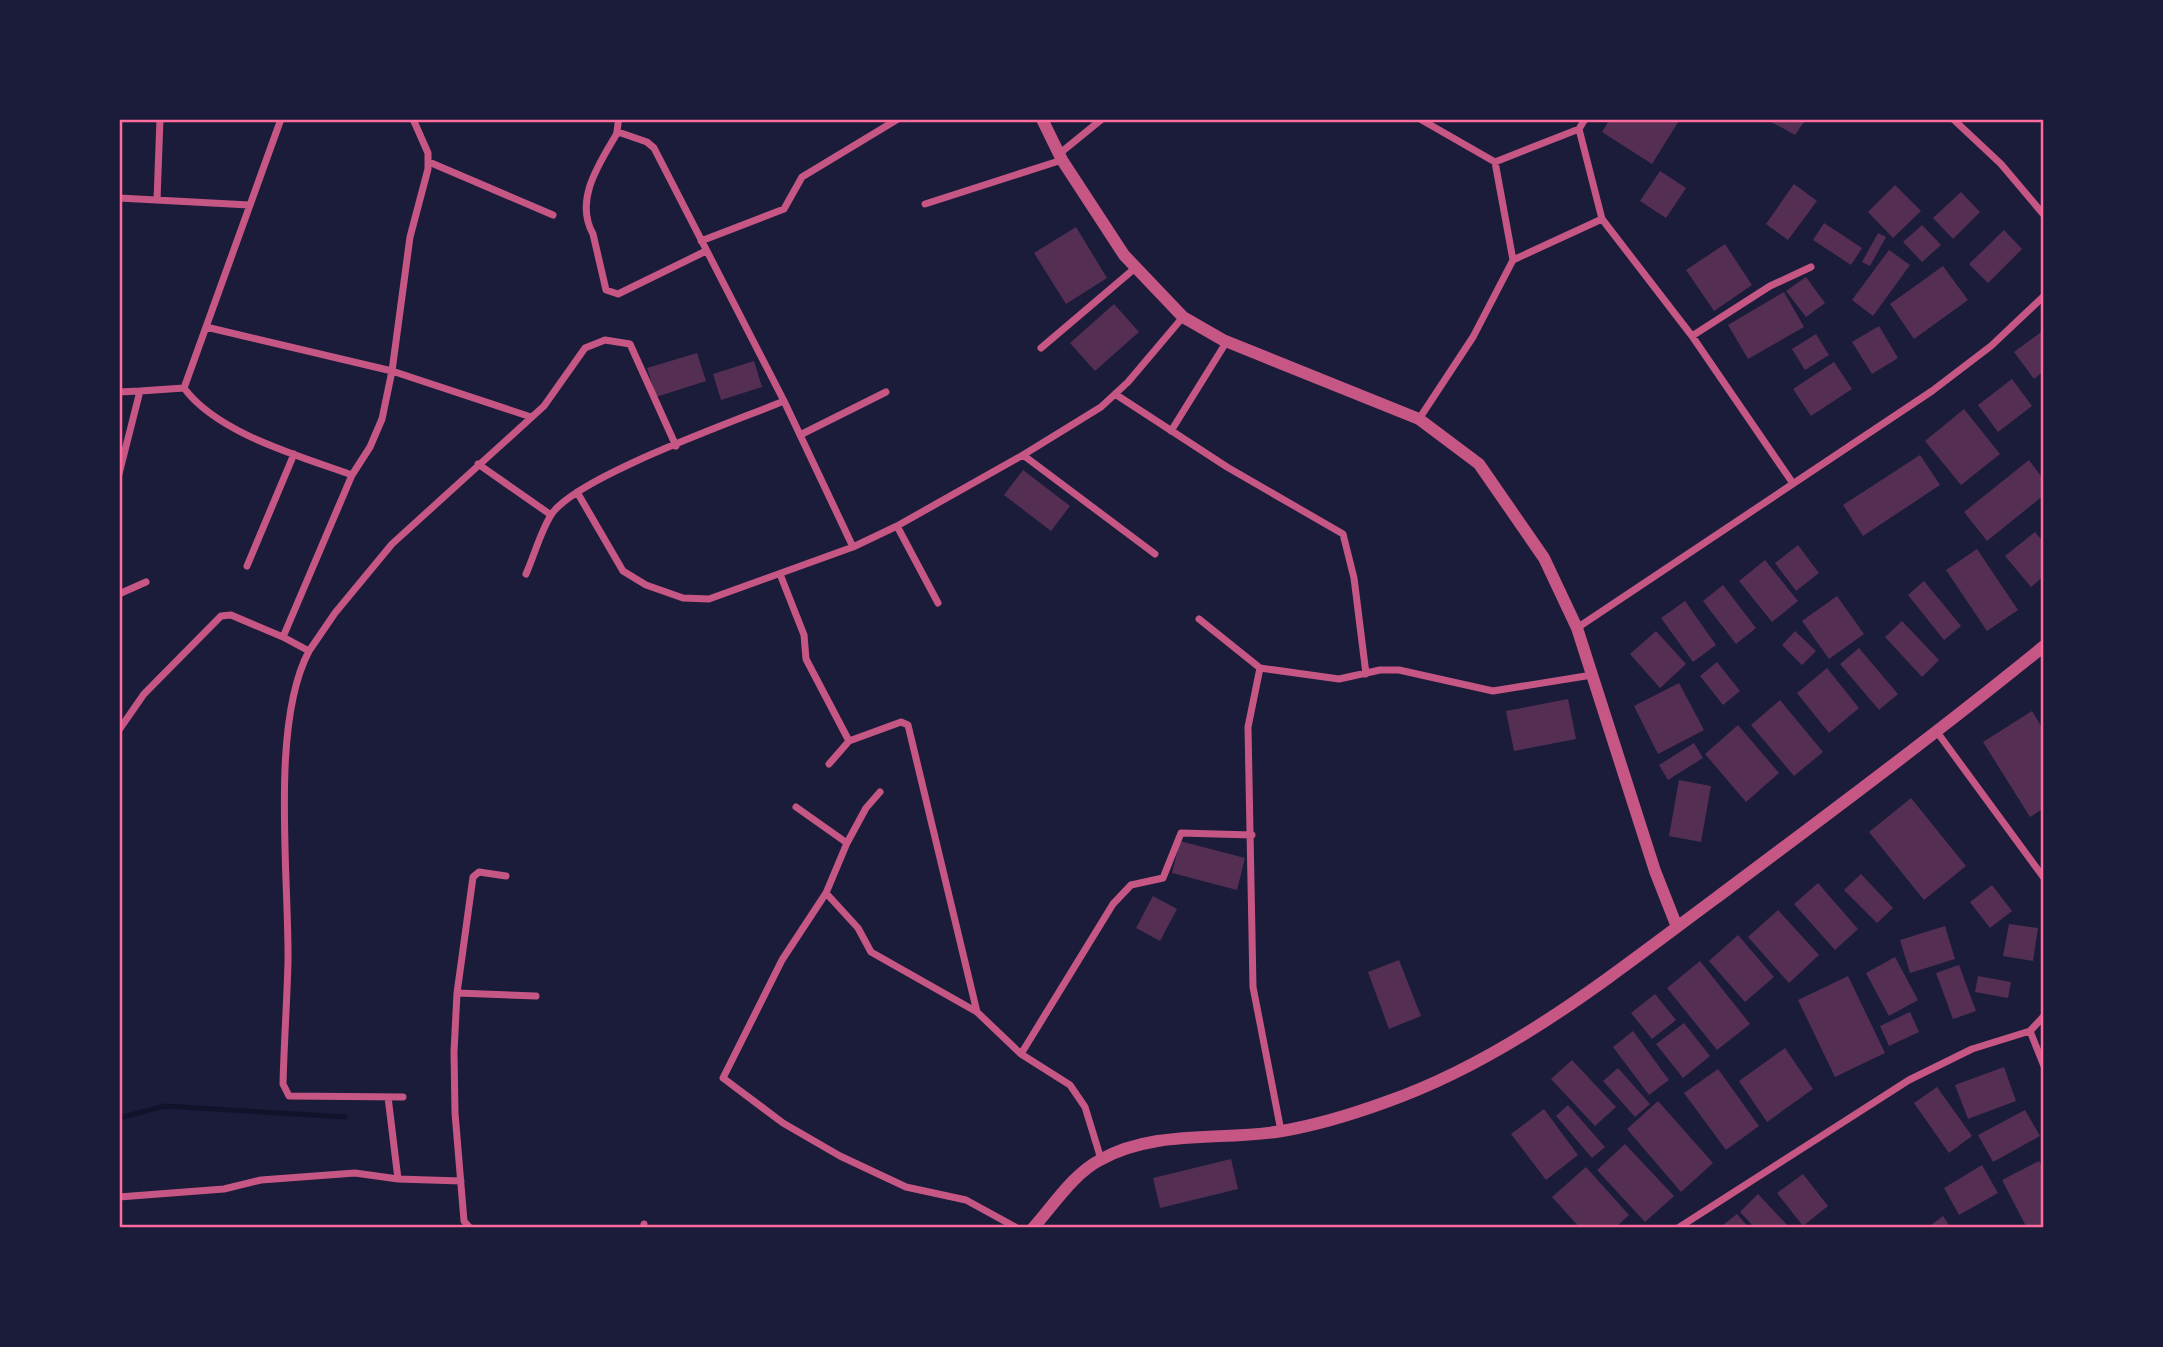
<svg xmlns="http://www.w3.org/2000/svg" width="2163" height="1347" font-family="Roboto,sans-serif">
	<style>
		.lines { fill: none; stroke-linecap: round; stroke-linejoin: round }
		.stream { stroke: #12122b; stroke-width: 5 }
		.building { fill: #542f53 }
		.minor { stroke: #c65784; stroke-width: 7 }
		.tertiary { stroke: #c65784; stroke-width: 12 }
		.neatline { fill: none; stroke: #ff6b9d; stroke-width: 2.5 }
	</style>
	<rect width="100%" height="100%" fill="#1b1b3a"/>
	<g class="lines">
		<path class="stream" d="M119 1118 165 1106 345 1117"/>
	</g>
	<path class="building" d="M1610 119H1680L1652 164 1602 132Z
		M1766 119H1806L1795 135Z
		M1660 171 1686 188 1666 218 1640 201Z
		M1794 184 1817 201 1788 240 1766 224Z
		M1895 185 1921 211 1893 238 1868 212Z
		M1961 192 1980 212 1953 239 1933 218Z
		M1824 223 1862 248 1851 265 1813 240Z
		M1922 225 1941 245 1922 262 1903 242Z
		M1076 227 1107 278 1066 304 1034 253Z
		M2004 230 2022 249 1988 283 1969 264Z
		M1878 233 1886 237 1870 266 1862 262Z
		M1725 244 1752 285 1714 311 1686 270Z
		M1889 250 1910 265 1873 316 1852 300Z
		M1943 266 1968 300 1914 339 1890 304Z
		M1806 277 1825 303 1806 317 1786 291Z
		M1784 292 1804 327 1748 359 1728 325Z
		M1114 304 1139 332 1095 371 1070 343Z
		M1879 326 1898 358 1872 374 1852 342Z
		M2044 330V371L2034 379 2014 352Z
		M1816 334 1829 355 1805 370 1792 349Z
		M697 353 706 381 656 397 647 368Z
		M754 361 762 387 721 400 713 374Z
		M1834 362 1852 389 1811 416 1793 389Z
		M2012 379 2032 406 1998 432 1978 405Z
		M1964 409 2000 454 1961 485 1925 441Z
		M1920 455 1940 485 1863 536 1843 505Z
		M2029 460 2044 480V495L1987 541 1964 512Z
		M1023 470 1070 506 1051 531 1004 495Z
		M2035 532 2044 543V576L2031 587 2005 556Z
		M1798 545 1819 573 1796 591 1775 563Z
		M1977 549 2018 610 1987 631 1946 570Z
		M1765 560 1798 601 1772 622 1739 581Z
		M1924 581 1961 626 1944 640 1908 595Z
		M1723 585 1756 628 1736 644 1703 601Z
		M1837 596 1864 634 1829 659 1802 621Z
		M1685 601 1716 645 1693 662 1661 618Z
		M1902 621 1939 660 1922 677 1885 637Z
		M1656 631 1686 664 1660 688 1630 654Z
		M1795 631 1816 651 1802 665 1782 645Z
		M1859 648 1898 694 1879 710 1840 664Z
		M1717 662 1740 691 1723 705 1700 676Z
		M1827 668 1859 708 1829 733 1797 693Z
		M1679 683 1704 730 1658 754 1634 706Z
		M1568 699 1576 739 1514 751 1506 711Z
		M1780 700 1823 752 1794 776 1751 725Z
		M2032 711 2044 731V808L2030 817 1983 742Z
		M1738 725 1779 773 1746 802 1705 754Z
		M1694 743 1703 758 1668 780 1659 765Z
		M1679 780 1711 786 1701 842 1669 836Z
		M1911 798 1966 866 1924 900 1869 832Z
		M1180 841 1245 858 1237 890 1172 873Z
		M1861 874 1893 908 1877 923 1844 890Z
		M1818 883 1858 929 1835 950 1794 904Z
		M1992 885 2012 911 1990 928 1970 902Z
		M1153 896 1177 909 1160 941 1136 928Z
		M1778 910 1819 955 1789 983 1748 937Z
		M2009 924 2038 928 2033 961 2003 956Z
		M1945 926 1955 959 1910 973 1900 940Z
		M1738 935 1774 977 1745 1002 1709 961Z
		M1895 957 1918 1000 1889 1016 1866 973Z
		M1399 960 1421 1016 1389 1029 1368 972Z
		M1700 961 1750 1024 1717 1050 1667 988Z
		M1959 965 1976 1011 1953 1019 1936 973Z
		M1848 976 1885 1053 1835 1077 1798 1000Z
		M1978 976 2011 982 2008 998 1975 992Z
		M1655 994 1676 1020 1652 1039 1631 1013Z
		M1910 1012 1919 1032 1889 1046 1880 1026Z
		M1684 1023 1710 1056 1683 1078 1656 1044Z
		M1633 1031 1669 1080 1649 1095 1613 1047Z
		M1785 1048 1813 1089 1767 1122 1739 1081Z
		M1572 1060 1616 1107 1595 1126 1551 1079Z
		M2004 1067 2016 1101 1968 1119 1955 1085Z
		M1618 1068 1650 1104 1635 1117 1603 1081Z
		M1718 1069 1759 1126 1726 1150 1684 1093Z
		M1937 1087 1972 1136 1949 1153 1914 1103Z
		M1658 1101 1713 1163 1681 1192 1627 1129Z
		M1568 1105 1605 1147 1592 1158 1556 1116Z
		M1544 1109 1578 1155 1546 1180 1511 1134Z
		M2025 1110 2040 1136 1993 1162 1978 1135Z
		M1625 1144 1674 1196 1645 1222 1597 1170Z
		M1231 1159 1238 1189 1160 1208 1153 1178Z
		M2039 1161 2044 1171V1224L2027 1228 2002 1180Z
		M1982 1165 1998 1193 1959 1215 1944 1188Z
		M1586 1167 1629 1215 1615 1228H1580L1552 1197Z
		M1803 1174 1828 1206 1803 1226 1777 1193Z
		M1758 1194 1790 1228H1755L1740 1212Z
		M1737 1214 1749 1228H1719Z
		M1943 1216 1951 1228H1927Z"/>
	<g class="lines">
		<path class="minor" d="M281 119 184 388C218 434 300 456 352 475L370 447 382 419 392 371 410 237 428 169V153L413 119
			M619 119C617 125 618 131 616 135 599 164 574 200 593 234L606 290 618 294 706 251
			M1420 119 1495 162
			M1585 119 1579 129 1602 219 1692 336 1792 482
			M1953 119 2001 164 2044 215
			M1579 129 1495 162 1513 260 1602 219
			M618 132 647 142 654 148 784 401 853 547
			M1059 154 1102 119
			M429 162 553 215
			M119 198 249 205
			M157 200 160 119
			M925 204 1062 160
			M701 241 784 209 802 177 898 119
			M206 327 392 371 531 417
			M1692 336 1770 286 1811 267
			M1041 348 1134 269
			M119 392 140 391
			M1115 394 1227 467 1343 534 1354 578 1366 674
			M1419 419 1473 337 1513 260
			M1171 431 1227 341
			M800 435 886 392
			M1023 455 1155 554
			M478 464 551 515
			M119 474 140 391 184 388
			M352 475 283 637 309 651C270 724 289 876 288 961 287 1002 284 1043 283 1084L289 1096 403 1097
			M577 492 623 571 646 585 683 598 709 599 853 547 897 526 1023 455 1101 407 1128 382 1183 317
			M897 526 938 603
			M247 566 294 454
			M526 574C534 556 540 533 551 515 575 477 736 421 784 401
			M780 574 804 635 806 659 849 741
			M119 594 146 582
			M1199 619 1260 668 1248 727 1253 987 1281 1131
			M1577 628 1932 391 1991 346 2044 296
			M309 651 335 613 392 544 544 406 585 348 605 340 630 344 676 446
			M1260 668 1339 679 1380 670H1399L1493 691 1592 675
			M119 730 144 694 221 616 231 615 283 637
			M1937 732 2044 878
			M829 764 849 741 901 722 908 725 977 1012 1021 1054 1070 1085 1085 1107 1101 1159
			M796 807 847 843 826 893 782 960 723 1078 783 1123 840 1156 906 1187 966 1200 1017 1228
			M847 843 866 808 880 792
			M826 893 858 928 871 952 977 1012
			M457 993 536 996
			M2044 1016 2030 1031 2044 1066
			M1021 1054 1113 904 1131 885 1163 878 1181 833 1252 835
			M388 1097 398 1179
			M119 1197 224 1189 261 1180 355 1173 398 1179 461 1181
			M470 1228 464 1221 455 1113 454 1052 457 993 473 877 479 872 506 876
			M643 1228 644 1224
			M1678 1228 1909 1080 1972 1049 2030 1031"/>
		<path class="tertiary" d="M1042 119 1062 160 1124 255 1183 317 1223 340 1419 419 1479 464 1544 558 1577 628 1655 871 1677 927
			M1033 1228C1053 1206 1073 1174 1100 1160 1154 1129 1223 1141 1282 1131 1317 1125 1353 1114 1386 1102 1509 1059 1613 974 1716 898 1827 815 1937 733 2044 646"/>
	</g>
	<rect width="2163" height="1347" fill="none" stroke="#1b1b3a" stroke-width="242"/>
	<rect x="121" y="121" width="1921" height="1105" class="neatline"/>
</svg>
